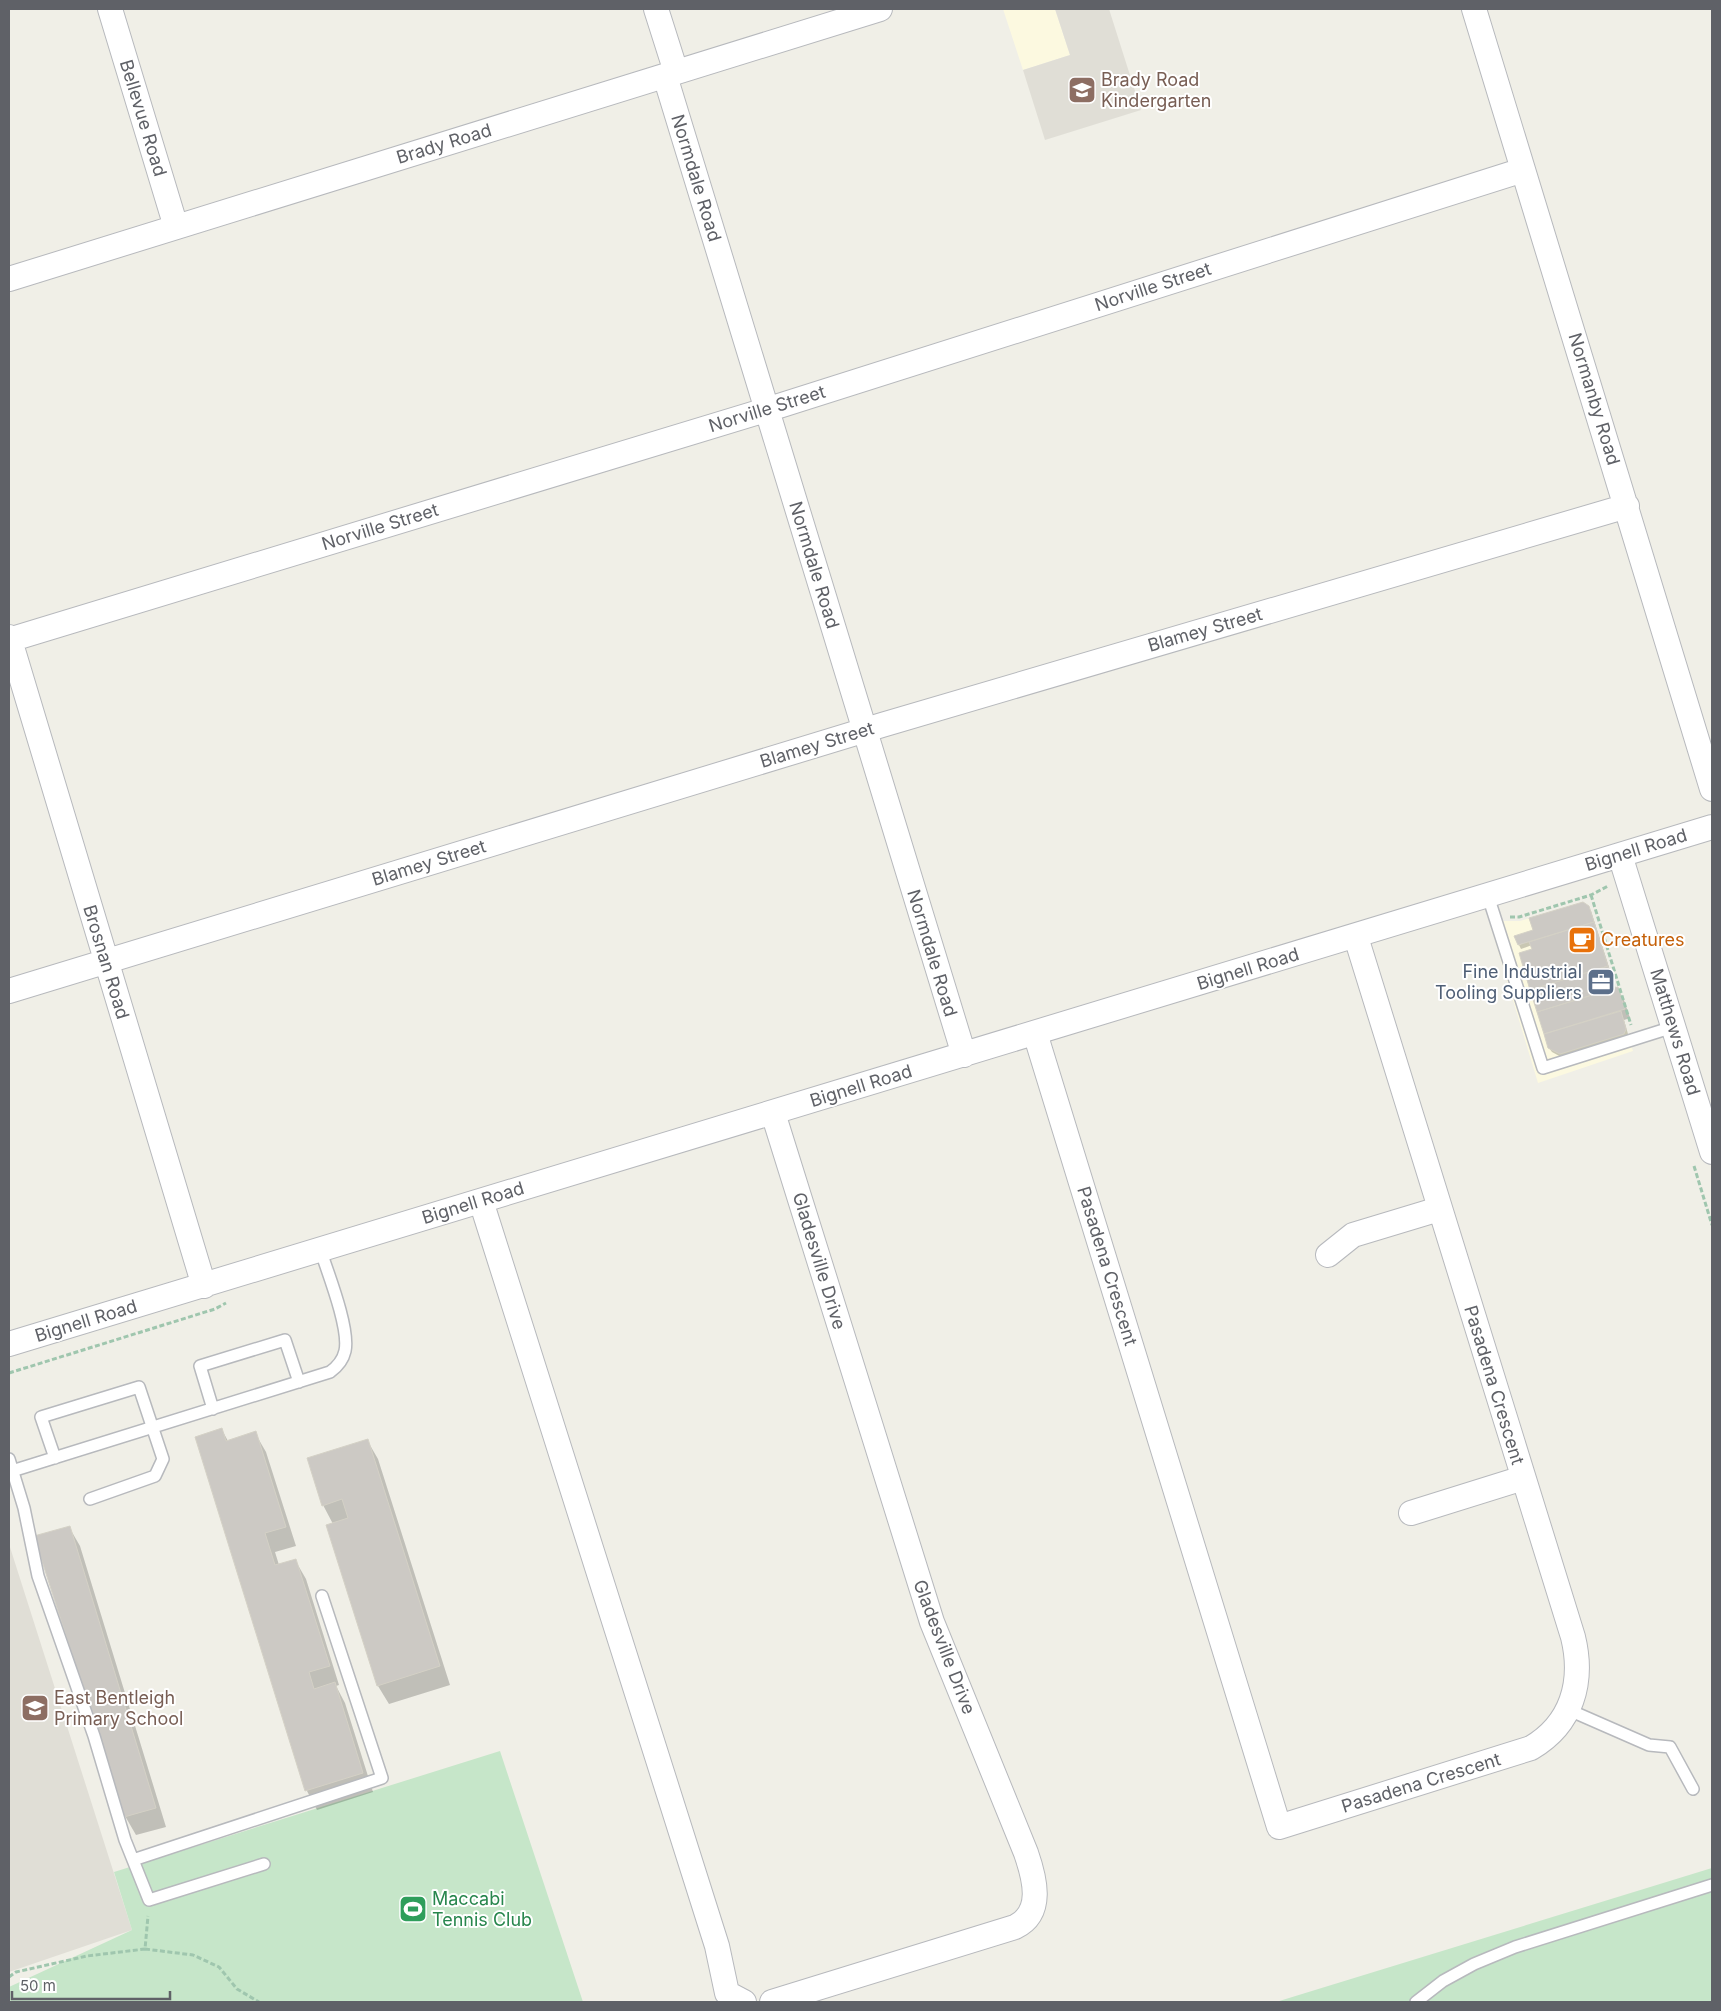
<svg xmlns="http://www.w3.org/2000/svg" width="1721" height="2011" font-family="Inter,sans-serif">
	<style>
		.commercial { fill: #fcf9e0 }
		.education { fill: #e0ded6 }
		.green { fill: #c6e6c9 }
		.shadow { fill: #0003 }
		.building { fill: #ccc9c4; stroke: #d4d1c6 }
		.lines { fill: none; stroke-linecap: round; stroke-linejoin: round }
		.lane-casing { stroke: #b7b9bd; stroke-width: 14 }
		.street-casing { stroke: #b7b9bd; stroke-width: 26 }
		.path { stroke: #9fc6ae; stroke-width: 3; stroke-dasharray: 5 2.5; stroke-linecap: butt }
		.lane { stroke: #fff; stroke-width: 11 }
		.street { stroke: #fff; stroke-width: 24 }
		.labels { text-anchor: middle; stroke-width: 4; stroke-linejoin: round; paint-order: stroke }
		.education-label { font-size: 18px; fill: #785e54; stroke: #fff; text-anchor: start }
		.street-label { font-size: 18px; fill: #5f6167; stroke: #fff }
		.food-label { font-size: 18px; fill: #c56008; stroke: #fff; text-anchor: start }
		.service-label { font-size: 18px; fill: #4e5e75; stroke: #fff; text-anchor: end }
		.leisure-label { font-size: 18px; fill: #27864d; stroke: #fff; text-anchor: start }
	</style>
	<rect width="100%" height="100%" fill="#f0efe7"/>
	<path class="commercial" d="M1003 9H1055L1070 55 1023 70Z
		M1583 902 1589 906 1633 1051 1538 1083 1489 921H1520Z"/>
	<path class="education" d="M1055 9H1109L1141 110 1045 140 1023 70 1070 55Z
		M9 1544 132 1930 9 1972Z"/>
	<path class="green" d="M500 1751 583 2002H9V1987L132 1930 114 1872Z
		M1712 1868V2002H1276Z"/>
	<path class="shadow" d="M1591 911 1616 989 1623 997 1630 1018 1624 1020 1628 1034 1626 1038 1563 1058 1552 1052 1549 1048 1520 954 1533 950 1532 945 1521 949 1519 945Z
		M222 1430 228 1441 255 1433 266 1452 296 1546 275 1552 279 1565 295 1560 306 1579 339 1685 336 1686 345 1703 373 1792 317 1810 307 1791 197 1437Z
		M367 1440 378 1459 450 1685 389 1704 378 1686 333 1524 323 1505Z
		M69 1527 80 1546 166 1827 136 1835 125 1816Z"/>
	<path class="building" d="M1583 902 1589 906 1594 922 1518 945 1514 936 1533 930 1529 918Z
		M1594 922 1608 966 1530 990 1519 953 1532 949 1529 942Z
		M1608 966 1615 988 1537 1012 1530 990Z
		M1618 987 1625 1009 1544 1034 1537 1012Z
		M1621 1011 1626 1029 1624 1034 1560 1054 1548 1048 1544 1034Z
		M222 1428 226 1441 256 1431 286 1527 265 1533 275 1565 296 1559 330 1666 309 1672 314 1689 335 1682 363 1773 305 1791 195 1437Z
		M368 1439 440 1666 377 1686 326 1525 348 1518 342 1499 322 1506 307 1458Z
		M70 1526 156 1808 124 1817 34 1536Z"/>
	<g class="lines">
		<defs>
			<path id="lane" d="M1488 896 1543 1068 1673 1027
				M213 1409 200 1366 285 1340 299 1382
				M55 1458 41 1417 139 1387 163 1459 155 1476 90 1499
				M9 1459 24 1508 38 1576 94 1736 125 1840 149 1900 264 1864
				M12 1471 330 1372C337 1367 343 1360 345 1351 350 1329 328 1273 320 1249
				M1569 1710 1649 1745 1670 1747 1693 1789
				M133 1860 382 1778 322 1596
				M1416 2002 1443 1981 1474 1964 1515 1947 1712 1885"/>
			<path id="street" d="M110 9 176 227
				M656 9 676 72
				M1474 9 1712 789
				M665 76 964 1055
				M9 279 880 9
				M9 637 204 1286
				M9 640 782 405 1523 170
				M1620 855 1712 1152
				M9 991 882 725 1627 506
				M1035 1033 1279 1827 1531 1748C1572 1724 1584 1682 1573 1637L1356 937
				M481 1201 717 1946 727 1993 744 2002
				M1328 1255 1353 1235 1439 1209
				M9 1344 1712 827
				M1411 1513 1523 1478
				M772 2002 1015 1927C1044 1913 1035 1879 1026 1853L932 1622 773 1113"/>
		</defs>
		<use href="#lane" class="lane-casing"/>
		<use href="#street" class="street-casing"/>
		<path class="path" d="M1591 895 1631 1025
			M1510 917H1519L1591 895 1608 886
			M1694 1166 1712 1225
			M9 1373 215 1309 226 1303
			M145 1949 193 1955 219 1967 237 1989 259 2002
			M9 1977 16 1972 87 1956 145 1949 148 1916"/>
		<use href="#lane" class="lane"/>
		<use href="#street" class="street"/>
	</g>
	<defs>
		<symbol id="school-square" viewBox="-11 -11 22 22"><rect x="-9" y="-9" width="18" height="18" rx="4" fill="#8d6e63" stroke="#fff"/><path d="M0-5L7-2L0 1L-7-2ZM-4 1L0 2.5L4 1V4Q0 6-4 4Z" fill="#fff"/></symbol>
		<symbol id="cafe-square" viewBox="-11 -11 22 22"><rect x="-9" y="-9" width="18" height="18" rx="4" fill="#e8710a" stroke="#fff"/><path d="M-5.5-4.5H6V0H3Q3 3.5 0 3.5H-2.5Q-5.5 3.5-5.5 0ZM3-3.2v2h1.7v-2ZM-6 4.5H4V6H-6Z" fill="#fff"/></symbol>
		<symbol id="office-square" viewBox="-11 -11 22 22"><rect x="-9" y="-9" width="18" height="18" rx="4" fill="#5c6f8a" stroke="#fff"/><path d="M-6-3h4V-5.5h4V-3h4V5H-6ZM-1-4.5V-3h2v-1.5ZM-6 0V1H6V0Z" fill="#fff"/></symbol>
		<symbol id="stadium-square" viewBox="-11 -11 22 22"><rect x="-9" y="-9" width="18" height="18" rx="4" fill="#2e9e5b" stroke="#fff"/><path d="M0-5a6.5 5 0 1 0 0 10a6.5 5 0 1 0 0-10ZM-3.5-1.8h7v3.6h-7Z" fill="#fff"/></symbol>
	</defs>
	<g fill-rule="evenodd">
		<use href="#school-square" x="1066" y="74" width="32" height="32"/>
		<use href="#cafe-square" x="1566" y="924" width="32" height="32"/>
		<use href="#office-square" x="1585" y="966" width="32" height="32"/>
		<use href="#school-square" x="19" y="1692" width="32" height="32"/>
		<use href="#stadium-square" x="397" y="1893" width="32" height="32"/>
	</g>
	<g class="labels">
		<g class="education-label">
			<text x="1101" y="86">Brady Road<tspan x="1101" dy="21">Kindergarten</tspan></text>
			<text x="54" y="1704">East Bentleigh<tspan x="54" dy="21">Primary School</tspan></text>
		</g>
		<g class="street-label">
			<text transform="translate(143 118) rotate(73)" y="6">Bellevue Road</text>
			<text transform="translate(444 144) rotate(-17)" y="6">Brady Road</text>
			<text transform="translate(696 178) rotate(73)" y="6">Normdale Road</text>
			<text transform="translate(1153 287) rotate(-18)" y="6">Norville Street</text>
			<text transform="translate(1594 399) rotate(73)" y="6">Normanby Road</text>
			<text transform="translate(767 409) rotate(-17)" y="6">Norville Street</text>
			<text transform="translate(380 527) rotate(-17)" y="6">Norville Street</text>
			<text transform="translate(814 565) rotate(73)" y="6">Normdale Road</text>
			<text transform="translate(1205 630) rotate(-16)" y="6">Blamey Street</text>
			<text transform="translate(817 745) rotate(-17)" y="6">Blamey Street</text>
			<text transform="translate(1636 850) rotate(-17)" y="6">Bignell Road</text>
			<text transform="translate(429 863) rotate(-17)" y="6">Blamey Street</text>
			<text transform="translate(932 953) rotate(73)" y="6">Normdale Road</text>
			<text transform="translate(106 962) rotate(73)" y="6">Brosnan Road</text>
			<text transform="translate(1248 969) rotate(-17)" y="6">Bignell Road</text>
			<text transform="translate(1675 1032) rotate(73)" y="6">Matthews Road</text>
			<text transform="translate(861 1086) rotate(-17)" y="6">Bignell Road</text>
			<text transform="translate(473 1203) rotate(-17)" y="6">Bignell Road</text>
			<text transform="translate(819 1261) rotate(73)" y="6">Gladesville Drive</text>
			<text transform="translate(1107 1266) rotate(73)" y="6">Pasadena Crescent</text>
			<text transform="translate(86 1321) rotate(-17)" y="6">Bignell Road</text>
			<text transform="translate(1494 1385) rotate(73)" y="6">Pasadena Crescent</text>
			<text transform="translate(944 1647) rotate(69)" y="6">Gladesville Drive</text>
			<text transform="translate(1421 1783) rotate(-17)" y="6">Pasadena Crescent</text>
		</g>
		<g class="food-label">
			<text x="1601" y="946">Creatures</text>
		</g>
		<g class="service-label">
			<text x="1582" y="978">Fine Industrial<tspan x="1582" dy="21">Tooling Suppliers</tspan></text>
		</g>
		<g class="leisure-label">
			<text x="432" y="1905">Maccabi<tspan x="432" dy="21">Tennis Club</tspan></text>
		</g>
	</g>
	<rect width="1721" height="2011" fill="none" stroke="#5f6167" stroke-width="20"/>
	<path d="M12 1991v8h158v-8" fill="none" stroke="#5f6167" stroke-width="2.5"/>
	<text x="20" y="1991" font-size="15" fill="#5f6167" stroke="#ffffff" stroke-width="4" paint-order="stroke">50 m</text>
</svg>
